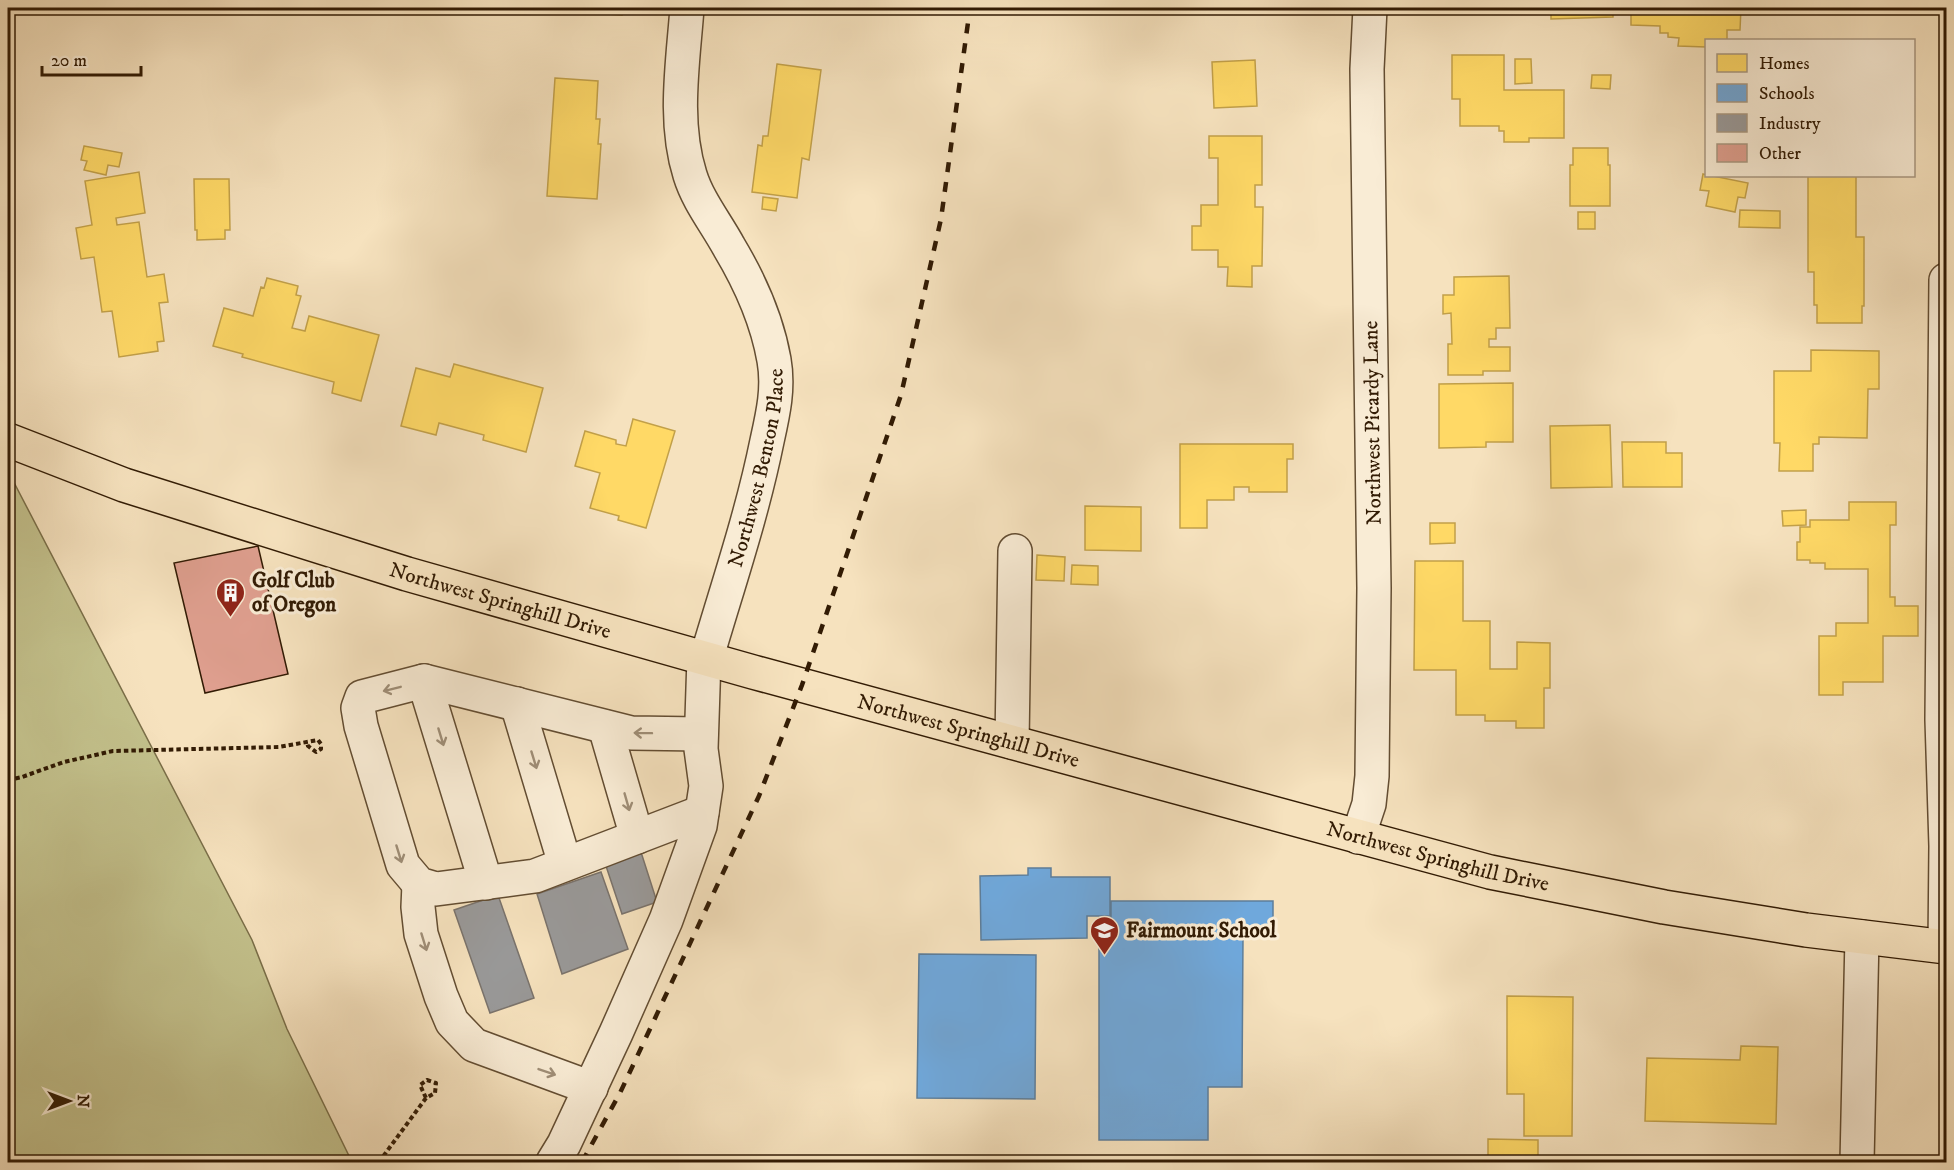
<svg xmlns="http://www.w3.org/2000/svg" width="1954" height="1170" font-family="'IM FELL DW Pica',serif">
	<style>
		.green { fill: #c3c18c; stroke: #7a6e48; stroke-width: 1.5 }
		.homes { fill: #ffd966; stroke: #c2a049; stroke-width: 1.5 }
		.schools { fill: #6fa8dc; stroke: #5d7e9b; stroke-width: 1.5 }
		.industry { fill: #999; stroke: #7a736c; stroke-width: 1.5 }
		.building { fill: #df9f8f; stroke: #321b04; stroke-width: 1.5 }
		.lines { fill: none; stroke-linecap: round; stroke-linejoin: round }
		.minor-casing { stroke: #634d32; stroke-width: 36 }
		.major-casing { stroke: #321b04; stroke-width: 36 }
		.path { stroke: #321b04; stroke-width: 4; stroke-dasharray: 4.5 3; stroke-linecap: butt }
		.minor { stroke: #f9ecd5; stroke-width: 33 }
		.major { stroke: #f6e2be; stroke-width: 33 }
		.rail { stroke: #321b04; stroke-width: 4.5; stroke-dasharray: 10 10; stroke-linecap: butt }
		.oneway { stroke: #9f8e77 }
		.labels { text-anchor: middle; stroke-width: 6; stroke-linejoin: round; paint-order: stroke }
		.street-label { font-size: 21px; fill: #321b04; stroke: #f9ecd5 }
		.poi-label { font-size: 21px; font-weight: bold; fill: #321b04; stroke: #f9ecd5; text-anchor: start }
	</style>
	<rect width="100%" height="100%" fill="#f6e2be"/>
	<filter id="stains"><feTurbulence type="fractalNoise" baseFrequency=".00333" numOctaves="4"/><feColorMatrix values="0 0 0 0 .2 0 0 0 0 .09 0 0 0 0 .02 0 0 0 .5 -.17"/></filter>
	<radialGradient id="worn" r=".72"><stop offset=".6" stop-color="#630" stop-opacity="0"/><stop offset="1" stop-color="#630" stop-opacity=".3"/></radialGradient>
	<path class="green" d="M8 471 252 940 287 1029 352 1162H8Z"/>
	<path class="homes" d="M560 8H623L622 15 559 11Z
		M1551 8H1613V17L1551 19Z
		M1631 8H1741L1740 30H1727V40H1706V47L1678 46 1679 38 1668 37V33H1660V26L1631 25Z
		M1452 55H1504V90H1564V138H1529V142H1504V131H1499V126H1460V99H1452Z
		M1515 59H1531L1532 83 1515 84Z
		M1255 60 1257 106 1214 108 1212 62Z
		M777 64 821 70 809 160 802 158 797 198 752 192 758 145 762 146 763 136H768Z
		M1592 75H1611L1610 89 1591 88Z
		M555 78 598 81 596 119H600L598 144H601L597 199 547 196Z
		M1209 136H1262V185H1255V207H1263L1262 266H1252V287L1227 286 1228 267H1218V250H1192V226H1201V205H1218V158H1209Z
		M84 146 122 153 119 167 108 165 106 175 84 170 87 161 81 160Z
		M1573 148H1608V165H1610V206H1570V165H1573Z
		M139 172 145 213 116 218 117 225 139 222 147 277 164 274 168 302 159 303 164 341 157 342 158 351 119 357 112 311 102 312 94 257 81 259 76 228 92 225 85 181Z
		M1703 174 1748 183 1745 198 1738 197 1735 212 1706 206 1709 191 1700 190Z
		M1808 176H1856V237H1864V306H1862V323H1817V305H1814V272H1808Z
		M194 179H229L230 230H225V239L197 240V230H195Z
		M763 197 778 199 776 211 762 209Z
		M1740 210 1780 211V228L1739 227Z
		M1578 212H1595V229H1578Z
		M1509 276 1510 328H1496V339H1489V347H1510V371H1483V375H1448V344H1452L1451 313 1443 314V295H1454V277Z
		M267 278 298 286 296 295 301 296 292 328 305 331 309 316 379 335 361 401 332 393 334 382 242 357 243 354 213 346 224 308 253 316 261 287 264 288Z
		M1811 350 1879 351V389H1868L1867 438 1819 437V444H1813V471H1779L1780 443H1774V371H1811Z
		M454 364 543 388 526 452 483 440 484 435 439 423 436 435 401 426 416 368 450 377Z
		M1513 383V442H1486V447L1439 448V384Z
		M633 419 675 431 646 528 618 520 619 516 590 508 600 473 575 466 585 431 616 440V444L626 446Z
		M1610 425 1612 487 1551 488 1550 426Z
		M1622 442H1666V453H1682V487H1623Z
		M1180 444H1293V459H1287V492H1249V487H1234V500H1207V528H1180Z
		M1849 502H1896V525H1890V597H1895V606H1918V636H1883V682H1843V695H1819V636H1836V623H1868V569H1825V563H1810V560H1797V542H1800V527H1810V520H1849Z
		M1085 506 1141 507V551L1085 550Z
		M1806 510V525L1783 526 1782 511Z
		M1430 523H1455V543L1430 544Z
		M1037 555 1065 557 1064 581 1036 580Z
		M1415 561H1463V621H1490V669H1517V642L1550 643V688H1544V728H1516V721H1485V715H1456V670H1414Z
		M1072 565 1098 566V585L1071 584Z
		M1507 996 1573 997 1572 1136H1524V1094H1507Z
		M1741 1046 1778 1047 1776 1124 1645 1121 1647 1058 1740 1060Z
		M1941 1050H1946V1097H1940Z
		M1488 1139 1538 1140V1162H1488Z"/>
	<path class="schools" d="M1028 868H1051V877H1110V916H1087V938L981 940 980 876 1028 875Z
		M1111 901H1273V937H1243L1242 1087H1208V1140H1099V918H1111Z
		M919 954 1036 955 1035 1099 917 1098Z"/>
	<path class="industry" d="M640 849 657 902 622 914 604 860Z
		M601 872 628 949 562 974 537 894Z
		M498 895 534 998 490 1013 454 910Z"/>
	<path class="building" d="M258 546 288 674 205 693 174 563Z"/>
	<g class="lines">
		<defs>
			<g id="minor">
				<path d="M424 681 486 883"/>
				<path d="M517 704 565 864"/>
				<path d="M605 727 637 837"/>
				<path d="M701 734 631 733 424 681 362 697 358 708 361 726 403 865 419 884 436 889 535 876 702 812"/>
				<path d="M1012 742 1015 551"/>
				<path d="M1358 837 1369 804 1372 776 1374 588 1367 69 1370 8"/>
				<path d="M419 884 418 907 421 934 441 996 452 1022 474 1045 591 1088"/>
				<path d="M1945 947 1946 846 1942 720 1946 280"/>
				<path id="s1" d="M553 1162 564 1144 616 1033 666 920 700 826 706 786 701 749 704 658 711 643C731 576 753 510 767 441 773 414 779 388 774 360 767 320 750 282 729 247 716 223 698 201 690 175 673 121 683 63 687 8"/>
				<path d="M1857 1162 1862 937"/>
			</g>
			<g id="major">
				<path id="s2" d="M8 440 124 485 407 574 753 672 1490 872 1664 907 1806 930 1946 947"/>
			</g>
		</defs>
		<use href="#minor" class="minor-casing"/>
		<use href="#major" class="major-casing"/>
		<path class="path" d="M8 780 22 777 64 762 113 751 279 747 318 740 321 744V749L316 752 308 746 307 743
			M379 1162 426 1098 435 1093 436 1083 427 1080 420 1085 426 1098"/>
		<use href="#minor" class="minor"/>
		<use href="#major" class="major"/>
		<path class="rail" d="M582 1162 620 1093 759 796 802 685 849 548 901 395 941 219 970 8"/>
	</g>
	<defs><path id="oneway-shaft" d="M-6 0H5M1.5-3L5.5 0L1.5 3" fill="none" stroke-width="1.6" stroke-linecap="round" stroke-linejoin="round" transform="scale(1.5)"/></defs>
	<g class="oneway">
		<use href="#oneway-shaft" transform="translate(392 689) rotate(166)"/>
		<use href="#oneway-shaft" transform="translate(643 733) rotate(-179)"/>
		<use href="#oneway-shaft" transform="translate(441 737) rotate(73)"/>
		<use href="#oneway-shaft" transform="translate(534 760) rotate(73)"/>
		<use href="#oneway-shaft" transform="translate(627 802) rotate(74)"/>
		<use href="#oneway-shaft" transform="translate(399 854) rotate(73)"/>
		<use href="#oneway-shaft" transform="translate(424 942) rotate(73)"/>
		<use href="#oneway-shaft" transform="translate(547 1072) rotate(19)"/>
	</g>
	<defs>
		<symbol id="building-pin" viewBox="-11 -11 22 30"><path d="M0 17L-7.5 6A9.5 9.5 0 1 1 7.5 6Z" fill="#8f2418" stroke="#f9ecd5"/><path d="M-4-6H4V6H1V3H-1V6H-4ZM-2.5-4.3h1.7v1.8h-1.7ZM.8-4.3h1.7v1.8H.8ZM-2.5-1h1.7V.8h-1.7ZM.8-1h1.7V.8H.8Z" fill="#fff"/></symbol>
		<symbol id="school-pin" viewBox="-11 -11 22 30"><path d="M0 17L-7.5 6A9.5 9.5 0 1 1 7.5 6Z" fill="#8f2418" stroke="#f9ecd5"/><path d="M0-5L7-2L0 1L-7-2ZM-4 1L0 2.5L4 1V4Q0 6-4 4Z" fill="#fff"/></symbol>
	</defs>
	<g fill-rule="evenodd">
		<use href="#building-pin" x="214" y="576" width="33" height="45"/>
		<use href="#school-pin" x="1088" y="914" width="33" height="45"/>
	</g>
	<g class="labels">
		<g class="street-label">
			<text transform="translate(1372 423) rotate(-91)" y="7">Northwest Picardy Lane</text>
			<text dy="7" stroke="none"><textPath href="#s1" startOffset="734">Northwest Benton Place</textPath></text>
			<text dy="7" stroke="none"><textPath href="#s2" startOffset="518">Northwest Springhill Drive</textPath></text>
			<text dy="7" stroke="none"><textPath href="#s2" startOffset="1004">Northwest Springhill Drive</textPath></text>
			<text dy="7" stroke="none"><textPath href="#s2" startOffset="1490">Northwest Springhill Drive</textPath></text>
		</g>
		<g class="poi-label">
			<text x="252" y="587">Golf Club<tspan x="252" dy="24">of Oregon</tspan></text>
			<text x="1126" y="937">Fairmount School</text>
		</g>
	</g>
	<rect width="1954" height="1170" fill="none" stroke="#f6e2be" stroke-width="30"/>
	<rect x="9" y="9" width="1936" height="1152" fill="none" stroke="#321b04" stroke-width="3"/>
	<rect x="15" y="15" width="1924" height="1140" fill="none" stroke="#321b04" stroke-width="1.5"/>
	<rect x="1705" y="39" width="210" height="138" fill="#f9ecd5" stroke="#a99881" stroke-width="1.5"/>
	<rect x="1717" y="54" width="30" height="18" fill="#ffd966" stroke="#a99881" stroke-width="1.5"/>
	<text x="1759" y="69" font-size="18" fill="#321b04">Homes</text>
	<rect x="1717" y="84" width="30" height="18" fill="#6fa8dc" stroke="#a99881" stroke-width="1.5"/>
	<text x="1759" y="99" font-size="18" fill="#321b04">Schools</text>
	<rect x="1717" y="114" width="30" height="18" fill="#999999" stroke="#a99881" stroke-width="1.5"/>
	<text x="1759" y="129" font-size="18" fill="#321b04">Industry</text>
	<rect x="1717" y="144" width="30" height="18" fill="#df9f8f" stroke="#a99881" stroke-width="1.5"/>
	<text x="1759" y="159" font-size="18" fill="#321b04">Other</text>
	<g transform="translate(69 1101) rotate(90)" stroke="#f9ecd5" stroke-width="4.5" paint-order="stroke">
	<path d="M0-4.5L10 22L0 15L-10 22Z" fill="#321b04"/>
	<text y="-9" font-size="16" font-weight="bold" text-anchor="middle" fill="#321b04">N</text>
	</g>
	<path d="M42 66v9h99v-9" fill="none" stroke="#321b04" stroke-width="3"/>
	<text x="51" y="66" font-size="18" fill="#321b04" stroke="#f9ecd5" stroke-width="4.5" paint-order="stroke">20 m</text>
	<rect width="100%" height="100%" filter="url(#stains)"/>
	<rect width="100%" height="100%" fill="url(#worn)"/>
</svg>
